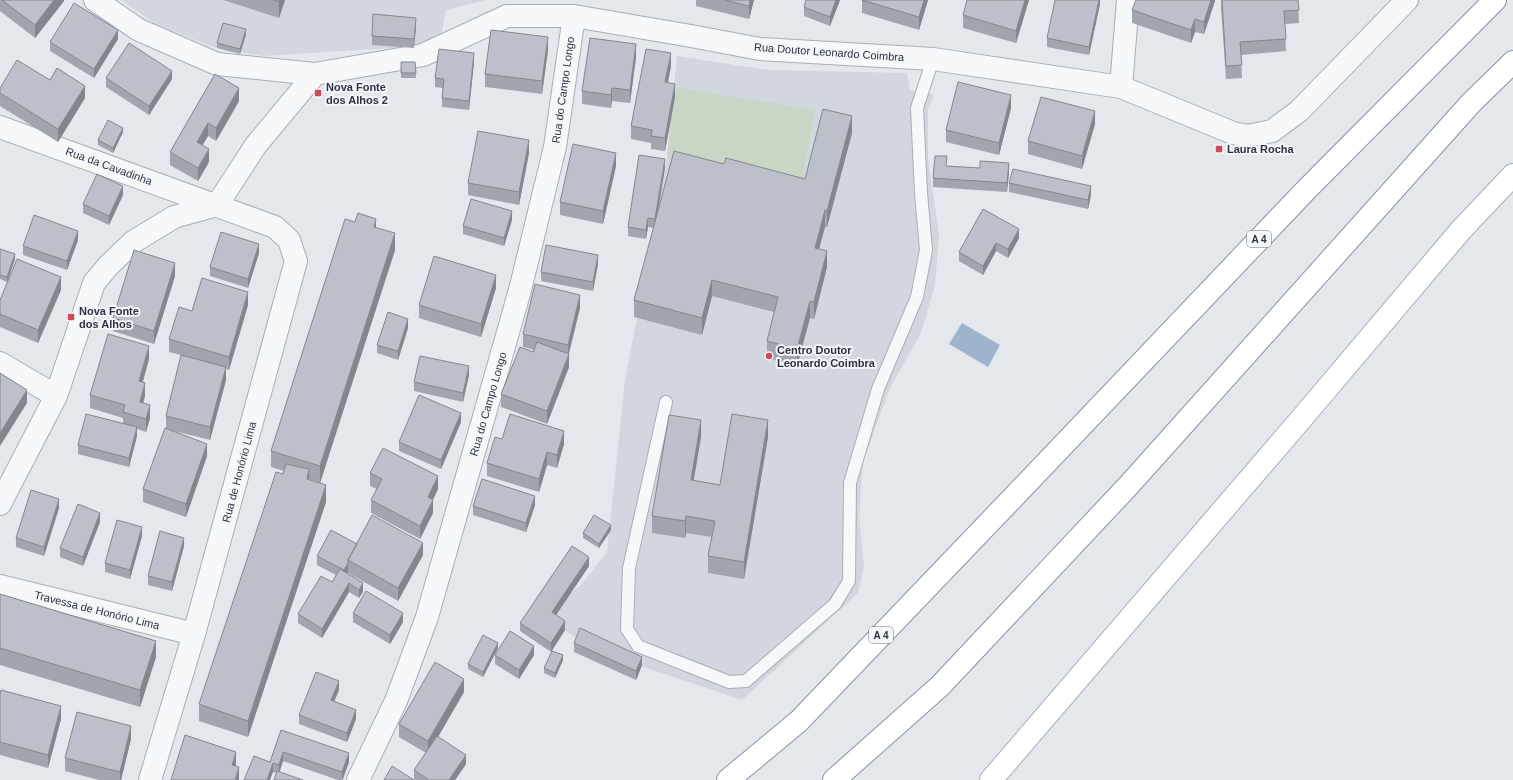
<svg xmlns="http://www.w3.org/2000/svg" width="1513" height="780" font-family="Arial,sans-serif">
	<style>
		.built { fill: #d2d6de }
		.green { fill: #c9d6c5 }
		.water { fill: #9fb4cc }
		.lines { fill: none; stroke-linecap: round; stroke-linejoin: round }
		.lane-casing { stroke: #a9aeb7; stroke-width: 14 }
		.street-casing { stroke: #a9aeb7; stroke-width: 24 }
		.secondary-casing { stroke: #a9aeb7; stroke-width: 24 }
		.highway-casing { stroke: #8b94a3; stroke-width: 24 }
		.lane { stroke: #f7f8fa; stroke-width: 12 }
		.street { stroke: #f7f8fa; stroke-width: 22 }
		.secondary { stroke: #fff; stroke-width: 22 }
		.highway { stroke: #fff; stroke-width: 22 }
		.wall { fill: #a1a5ae }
		.shaded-wall { fill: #83868d }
		.building { fill: #bbc0ca; stroke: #83868d }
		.poi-dot { fill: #d1495b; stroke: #f4f6f9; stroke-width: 1.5 }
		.labels { text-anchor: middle; stroke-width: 4; stroke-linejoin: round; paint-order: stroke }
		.shield { fill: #f4f6f9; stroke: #676e7b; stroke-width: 1 }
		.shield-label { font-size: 10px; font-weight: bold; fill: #2b3445 }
		.street-label { font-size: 11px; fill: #2b3445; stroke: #f4f6f9 }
		.poi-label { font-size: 11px; font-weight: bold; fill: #2b3445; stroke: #f4f6f9; text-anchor: start }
	</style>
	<rect width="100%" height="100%" fill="#e4e7ec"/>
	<path class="built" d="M121 0H486L446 10 441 38 421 46 262 56 216 48 157 25Z
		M677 56 768 70 907 73 910 90 934 95 928 108V158L939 235 935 285 921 333 890 388 863 462 859 518 864 566 858 593 742 700 638 665 586 645 543 615 581 585 607 552 625 380 666 167Z"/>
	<path class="green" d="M674 87 815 110 802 182 667 158Z"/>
	<path class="water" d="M962 323 1000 345 988 367 949 344Z"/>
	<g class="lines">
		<defs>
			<path id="lane" d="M666 402 629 568 627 629 638 646 729 682 746 681 835 604 849 581 850 483 878 389 917 297 926 250 921 193 917 108 933 59"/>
			<path id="street" d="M95 0 139 30 217 64 315 74 423 55 507 16H574L691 36 760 49 933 59 1121 87 1233 133 1248 136 1272 131 1299 111 1407 0
				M1121 87 1128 0
				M0 127 275 227 289 240 296 261 194 634 150 780
				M0 363 56 396
				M0 504 56 396 94 283 108 266 133 242 174 217 217 205 256 145 315 74
				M0 586 194 634
				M358 780 396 701 427 617 520 290 555 147 574 16"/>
			<path id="secondary" d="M991 780 1302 418 1461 230 1513 175"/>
			<path id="highway" d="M728 780 799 721 1027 483 1307 189 1495 0
				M834 780 940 686 1129 485 1471 103 1513 62"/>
		</defs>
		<use href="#lane" class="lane-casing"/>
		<use href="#street" class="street-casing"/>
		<use href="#secondary" class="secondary-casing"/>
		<use href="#highway" class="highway-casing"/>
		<use href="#lane" class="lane"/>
		<use href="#street" class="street"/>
		<use href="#secondary" class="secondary"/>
		<use href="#highway" class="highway"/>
	</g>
	<path class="wall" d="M0 0H64V1L35 38 0 11Z
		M223 0H285L279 18Z
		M696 0H754L749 19 696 6Z
		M806 0H840L830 26 804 16V7Z
		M862 0H928L919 30 862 13Z
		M1029 0 1016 43 963 28V15Z
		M1100 0V4L1089 55 1047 47V38Z
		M1215 0 1204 34 1195 32 1191 43 1132 23V10Z
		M1221 0H1298L1299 23 1285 24 1286 51 1241 55 1242 78 1226 79 1221 8Z
		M416 26 414 48 372 45V36Z
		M246 34 240 54 217 48V43Z
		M118 39 94 78 50 51V42Z
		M548 50 542 94 485 87V74Z
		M636 57 630 103 612 101 611 108 582 104V91Z
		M401 62H415L416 78H401Z
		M474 62 469 110 442 107V98L443 88 435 87V78Z
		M671 66 668 83 675 97 665 151 651 149V143L631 139V126Z
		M215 74 239 101 216 141 208 136 202 145 209 162 198 181 170 165V152Z
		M106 78 172 79 149 115 106 87Z
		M50 80 85 98 58 142 0 106V88Z
		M1011 108 999 155 946 142V130Z
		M1095 124 1082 169 1028 154V141Z
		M123 132 113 153 98 145V140Z
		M852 133 827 227H825L819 249 827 267 814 319 810 318 797 366 767 358V341L774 312 712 296 702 335 634 317V300L654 228 648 227 646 239 628 236V227L665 168 658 212 724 164 805 179Z
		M529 153 519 205 468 195V183Z
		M616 166 603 224 560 215V202Z
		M947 166 1009 172 1007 192 933 187V178Z
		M1009 183 1091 195 1088 209 1009 192Z
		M123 195 109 225 83 213V204Z
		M983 209 1019 238 1008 258 996 251 983 275 959 261V252Z
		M512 220 504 246 463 234V226Z
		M355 222 376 228 395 250 320 483 309 479 326 502 248 737 199 721V704L284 471 271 467V451Z
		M78 240 67 270 23 255V246Z
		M0 249 15 259 7 282 0 279Z
		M259 253 248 288 210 276V267Z
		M598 264 593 291 541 281V272Z
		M175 276 154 344 113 331V318Z
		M496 288 481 337 419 318V305Z
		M61 290 38 343 0 327V300Z
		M248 305 229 370 226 369V380L210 440 166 429V416L181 355 169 352V339L192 311Z
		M580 308 569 354V367L547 424 501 407V394L533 352 534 350 523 347V334Z
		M408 328 398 360 377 353V345Z
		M149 359 143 382 145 396 143 403 150 418 146 432 137 429V436L129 467 78 454V445L123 424V418L90 408V395Z
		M469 375 463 402 414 391V382Z
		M461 422 441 469 399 451V442Z
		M701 437 693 480 720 485 768 437 744 579 708 573V556L712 537 686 533 685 538 652 533V516Z
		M502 439 564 444 557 468 547 465 539 492 487 476V463Z
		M207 456 186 517 143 502V489Z
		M370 473 438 489 433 499V513L420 539 371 513V500L377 489 370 486Z
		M535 505 526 532 473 515V506Z
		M59 508 44 556 16 547V538Z
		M100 522 83 566 60 557V548Z
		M611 530 599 548 583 538V533Z
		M142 536 130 579 105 572V563Z
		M357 544 423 555 398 601 348 573V572L347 573 363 592 359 598 349 592 322 638 298 623V614L332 582 336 575 317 565V556Z
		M184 546 172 591 148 585V576Z
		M589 566 556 615 565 630 551 652 520 631V623Z
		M0 594 156 657 140 707 0 665Z
		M353 613 403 622 390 644 353 622Z
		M574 643 642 665 636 680 574 652Z
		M498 648 483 677 468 669V664Z
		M495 655H534L519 679 495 664Z
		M563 660 555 678 544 673V668Z
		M339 690 334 701 356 719 347 742 299 724V715Z
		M464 692 438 737 466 764 455 780H415L414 779V770L426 753 399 737V724Z
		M0 694 61 719 48 768 0 755Z
		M281 730 349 762 343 780H338L283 761 279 772 276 773 273 772 270 762Z
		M131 739 121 780H99L65 771V758Z"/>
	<path class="shaded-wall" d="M54 0H64V1L35 38V25Z
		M279 0H285L279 18Z
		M750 0H754L749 19V6Z
		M836 0H840L830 26V17Z
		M924 0H928L919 30V17Z
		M1025 0H1029L1016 43V31Z
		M1099 0H1100V4L1089 55V47Z
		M1211 0H1215V1L1204 34V22Z
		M416 18V26L414 48V39Z
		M1195 19V32L1191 43V30Z
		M246 29V34L240 54V49Z
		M118 30V39L94 78V69Z
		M548 37V50L542 94V81Z
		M636 44V57L630 103V90Z
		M474 53V62L469 110V101Z
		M671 53V66L665 95V82Z
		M172 71V79L149 115V106Z
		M675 84V97L665 151V138Z
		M85 86V98L58 142V129Z
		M239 88V101L216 141V128Z
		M612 88V101L611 108V95Z
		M1011 95V108L999 155V143Z
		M1095 111V124L1082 169V156Z
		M852 116V133L827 227V211Z
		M208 123V136L197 155V142Z
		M123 128V132L113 153V148Z
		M529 140V153L519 205V192Z
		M209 149V162L198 181V168Z
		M616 153V166L603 224V211Z
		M665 159V168L655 228V219Z
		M1009 163V172L1007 192V183Z
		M123 186V195L109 225V216Z
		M1091 186V195L1088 209V200Z
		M825 210V227L815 264V248Z
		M512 211V220L504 246V238Z
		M648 218V227L646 239V230Z
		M376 219V235L374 227Z
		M1019 229V238L1008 258V249Z
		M78 231V240L67 270V261Z
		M395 233V250L320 483V466Z
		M996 243V251L983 275V266Z
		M259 244V253L248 288V279Z
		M827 251V267L814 319V302Z
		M15 254V259L7 282V277Z
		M598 255V264L593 291V282Z
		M175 263V276L154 344V331Z
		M496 275V288L481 337V324Z
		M61 277V290L38 343V330Z
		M712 280V296L702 335V318Z
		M248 292V305L229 370V357Z
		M580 295V308L568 355 569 354V367L547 424V411L568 357V345Z
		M810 301V318L797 366V349Z
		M408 319V328L398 360V351Z
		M149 346V359L139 394V381Z
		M469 366V375L463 402V393Z
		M226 367V380L210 440V427Z
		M145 383V396L140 415V402Z
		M27 390V403L0 446V433Z
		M150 405V418L146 432V419Z
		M461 413V422L441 469V460Z
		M701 420V437L691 497V480Z
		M768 420V437L744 579V562Z
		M137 427V436L129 467V458Z
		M564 431V444L557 468V455Z
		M207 444V456L186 517V504Z
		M547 452V465L539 492V479Z
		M309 469V486L307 479Z
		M438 476V489L428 510V497Z
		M326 485V502L248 737V721Z
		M535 496V505L526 532V523Z
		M59 499V508L44 556V547Z
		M433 500V513L420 539V526Z
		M100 513V522L83 566V557Z
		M686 516V533L685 538V521Z
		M611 525V530L599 548V544Z
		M142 527V536L130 579V570Z
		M184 538V546L172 591V582Z
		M423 543V555L398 601V588Z
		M589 557V566L552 621V612Z
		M348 563V572L344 579V570Z
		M349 583V592L322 638V629Z
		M363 583V592L359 598V590Z
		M403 613V622L390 644V635Z
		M565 621V630L551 652V643Z
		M156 641V657L140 707V690Z
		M498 643V648L483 677V672Z
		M534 646V655L519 679V670Z
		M563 655V660L555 678V673Z
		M642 657V665L636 680V671Z
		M464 679V692L428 754V741Z
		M339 681V690L331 709V700Z
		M61 706V719L48 768V755Z
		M356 710V719L347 742V733Z
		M131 726V739L121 780H120V772Z
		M236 752V765L232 777V765Z
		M283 752V761L279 774V765Z
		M349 753V762L342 780V772Z
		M466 755V764L455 780H449Z
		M273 763V772L270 780H267Z
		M239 767V780H235Z"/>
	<path class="building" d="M2 0H54L35 25Z
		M273 0H279V2Z
		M725 0H750L749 6Z
		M806 0H836L830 17 804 7Z
		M862 0H924L919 17Z
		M967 0H1025L1016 31 963 15Z
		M1055 0H1099L1089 47 1047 38Z
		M1136 0H1211L1204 22 1195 19 1191 30 1132 10Z
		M1222 0H1298L1299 10 1284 11 1286 39 1240 42 1242 65 1226 66Z
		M74 3 118 30 94 69 50 42Z
		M373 14 416 18 414 39 372 36Z
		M223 23 246 29 240 49 217 43Z
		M491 30 548 37 542 81 485 74Z
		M590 38 636 44 630 90 612 88 611 95 582 91Z
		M129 43 172 71 149 106 106 78Z
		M439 49 474 53 469 101 442 98 444 79 435 78Z
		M646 49 671 53 665 82 675 84 665 138 651 136 652 130 631 126Z
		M17 60 50 80 57 68 85 86 58 129 0 93V88Z
		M401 62H415L416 73H401Z
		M215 74 239 88 216 128 208 123 197 142 209 149 198 168 170 152Z
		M958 82 1011 95 999 143 946 130Z
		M1041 97 1095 111 1082 156 1028 141Z
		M823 109 852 116 827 211 825 210 815 248 827 251 814 302 810 301 797 349 767 341 778 297 712 280 702 318 634 300 674 151 724 164 726 158 805 179Z
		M108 120 123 128 113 148 98 140Z
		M478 131 529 140 519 192 468 183Z
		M573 144 616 153 603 211 560 202Z
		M639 155 665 159 655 219 648 218 646 230 628 227Z
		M935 156H947L946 166 980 168V161L1009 163 1007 183 933 178Z
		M1013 169 1091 186 1088 200 1009 183Z
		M97 174 123 186 109 216 83 204Z
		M471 199 512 211 504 238 463 226Z
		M983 209 1019 229 1008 249 996 243 983 266 959 252Z
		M358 213 376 219 374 227 395 233 320 466 271 451 345 219 355 222Z
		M34 215 78 231 67 261 23 246Z
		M221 232 259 244 248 279 210 267Z
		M546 245 598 255 593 282 541 272Z
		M0 249 15 254 7 277 0 275Z
		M134 250 175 263 154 331 113 318Z
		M434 256 496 275 481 324 419 305Z
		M17 259 61 277 38 330 0 314V300Z
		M202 278 248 292 229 357 169 339 179 307 192 311Z
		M535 284 580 295 568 345 523 334Z
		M388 312 408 319 398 351 377 345Z
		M108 334 149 346 139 381 145 383 140 402 150 405 146 419 123 412 125 405 90 395Z
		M537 342 569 354 547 411 501 394 520 347 533 352Z
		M181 355 226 367 210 427 166 416Z
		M420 356 469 366 463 393 414 382Z
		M0 373 27 390 0 433Z
		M419 395 461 413 441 460 399 442Z
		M86 414 137 427 129 458 78 445Z
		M510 414 564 431 557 455 547 452 539 479 487 463 495 437 502 439Z
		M732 414 768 420 744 562 708 556 715 521 686 516 685 521 652 516 669 415 701 420 691 480 720 485Z
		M165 428 207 444 186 504 143 489Z
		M383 448 438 476 428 497 433 500 420 526 371 500 382 479 370 473Z
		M286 464 309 469 307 479 326 485 248 721 199 704 276 472 283 474Z
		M482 479 535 496 526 523 473 506Z
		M31 490 59 499 44 547 16 538Z
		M78 504 100 513 83 557 60 548Z
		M372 515 423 543 398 588 348 560Z
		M594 515 611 525 599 544 583 533Z
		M117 520 142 527 130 570 105 563Z
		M331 530 357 544 348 560V563L344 570 317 556Z
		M160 531 184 538 172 582 148 576Z
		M572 546 589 557 552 612 565 621 551 643 520 623Z
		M340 569 363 583 359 590 349 583 322 629 298 614 321 576 332 582Z
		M366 591 403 613 390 635 353 613Z
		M0 594 156 641 140 690 0 648Z
		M580 628 642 657 636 671 574 643Z
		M510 631 534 646 519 670 495 655Z
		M483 635 498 643 483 672 468 664Z
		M552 651 563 655 555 673 544 668Z
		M435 662 464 679 428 741 399 724Z
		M316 672 339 681 331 700 356 710 347 733 299 715Z
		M1 690 61 706 48 755 0 742V694Z
		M77 712 131 726 120 772 65 758Z
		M281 730 349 753 342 772 283 752 279 765 273 763 267 780H244L254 756 270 762Z
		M185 735 236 752 232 765 239 767 235 780H171Z
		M437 736 466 755 449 780H429L414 770Z
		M392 766 414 780H384Z
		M277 771 303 780H274Z"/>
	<g class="poi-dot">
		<rect x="314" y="89" width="8" height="8" rx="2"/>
		<rect x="1215" y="145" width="8" height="8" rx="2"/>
		<rect x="67" y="313" width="8" height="8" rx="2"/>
		<circle cx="769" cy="356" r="4"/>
	</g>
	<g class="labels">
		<g class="shield">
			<rect x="1247" y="231" width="24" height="16" rx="3"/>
			<rect x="869" y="627" width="24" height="16" rx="3"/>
		</g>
		<g class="shield-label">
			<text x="1259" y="243">A 4</text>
			<text x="881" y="639">A 4</text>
		</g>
		<g class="street-label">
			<text transform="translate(829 52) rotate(4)" y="4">Rua Doutor Leonardo Coimbra</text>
			<text transform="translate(563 90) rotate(-82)" y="4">Rua do Campo Longo</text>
			<text transform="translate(109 166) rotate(20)" y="4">Rua da Cavadinha</text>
			<text transform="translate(488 404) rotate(-74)" y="4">Rua do Campo Longo</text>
			<text transform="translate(239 472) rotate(-75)" y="4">Rua de Honório Lima</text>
			<text transform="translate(97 610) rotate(14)" y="4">Travessa de Honório Lima</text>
		</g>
		<g class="poi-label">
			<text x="326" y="91">Nova Fonte<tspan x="326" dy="13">dos Alhos 2</tspan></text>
			<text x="1227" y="153">Laura Rocha</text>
			<text x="79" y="315">Nova Fonte<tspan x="79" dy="13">dos Alhos</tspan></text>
			<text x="777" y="354">Centro Doutor<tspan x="777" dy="13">Leonardo Coimbra</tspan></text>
		</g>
	</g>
</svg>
